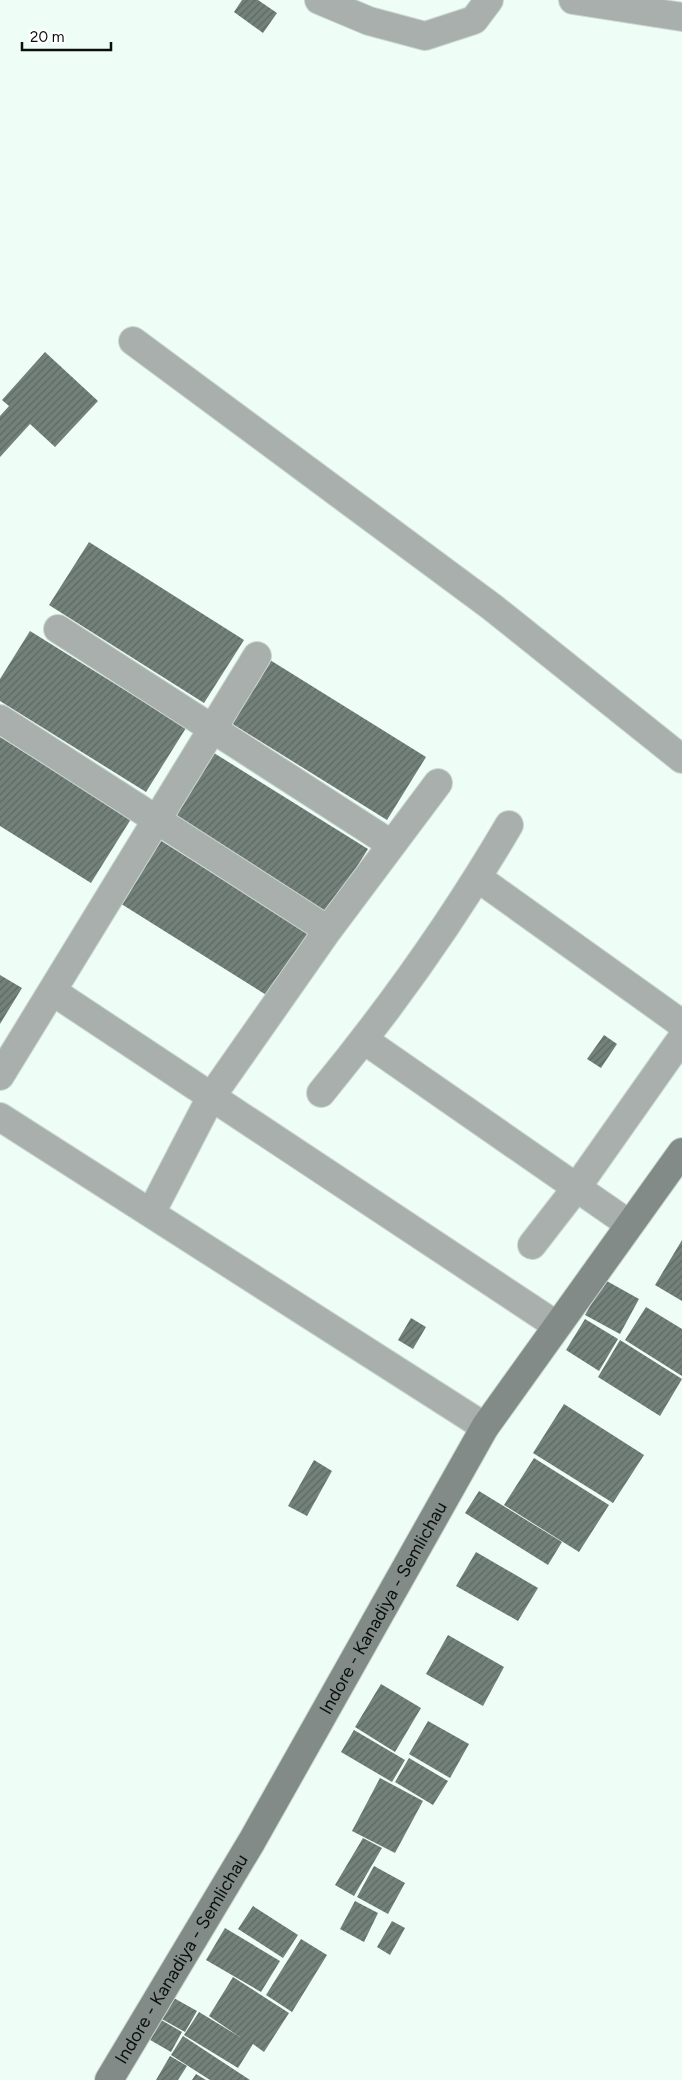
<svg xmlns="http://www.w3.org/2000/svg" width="682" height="2080" font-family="Figtree,sans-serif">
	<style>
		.building { fill: url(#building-hatch) }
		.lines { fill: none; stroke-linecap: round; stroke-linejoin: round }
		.minor-casing { stroke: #cad7d1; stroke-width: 30 }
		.secondary-casing { stroke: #cad7d1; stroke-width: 30 }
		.minor { stroke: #a9afac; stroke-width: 28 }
		.secondary { stroke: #828b87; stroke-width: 28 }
		.labels { text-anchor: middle; stroke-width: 5; stroke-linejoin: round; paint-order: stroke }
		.street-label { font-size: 18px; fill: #0a0f0d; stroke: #fff }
	</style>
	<defs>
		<pattern id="building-hatch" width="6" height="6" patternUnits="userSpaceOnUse" patternTransform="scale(1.25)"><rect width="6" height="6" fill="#74817b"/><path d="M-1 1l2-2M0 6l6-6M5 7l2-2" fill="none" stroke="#5d6863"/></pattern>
	</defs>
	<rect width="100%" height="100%" fill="#eefdf6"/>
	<path class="building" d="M242 0H258L277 13 263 33 234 12Z
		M45 352 98 401 55 447 30 424 0 457V416L9 406 2 400Z
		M89 542 244 640 204 703 49 605Z
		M30 631 186 728 146 792 0 701V679Z
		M270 660 426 757 387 820 231 723Z
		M0 737 131 819 91 883 0 826Z
		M214 753 368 849 328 913 174 817Z
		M155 837 310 934 271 998 115 900Z
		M0 975 22 988 0 1024Z
		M604 1035 617 1044 601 1068 587 1059Z
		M682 1240V1301L655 1285Z
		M605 1280 639 1299 620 1334 585 1315Z
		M646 1307 682 1329V1376L625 1340Z
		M411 1318 426 1327 413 1349 398 1340Z
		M585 1319 618 1339 599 1371 566 1350Z
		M620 1340 682 1379 660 1416 598 1377Z
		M564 1404 644 1455 613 1503 533 1453Z
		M534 1458 609 1505 579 1552 504 1505Z
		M314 1460 332 1471 307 1516 288 1506Z
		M479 1491 562 1542 548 1565 465 1513Z
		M476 1552 538 1588 518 1621 456 1586Z
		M448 1635 504 1667 483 1706 426 1674Z
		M381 1684 421 1708 395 1752 355 1727Z
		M428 1721 469 1744 450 1778 409 1754Z
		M354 1730 405 1760 392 1782 341 1752Z
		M409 1758 448 1781 433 1805 395 1782Z
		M380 1778 423 1801 395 1853 352 1831Z
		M363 1838 382 1848 354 1896 335 1885Z
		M374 1866 405 1883 388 1914 357 1897Z
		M355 1901 378 1913 364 1942 340 1929Z
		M253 1906 298 1935 283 1958 238 1929Z
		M392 1921 405 1928 390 1955 377 1947Z
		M225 1928 280 1961 261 1992 206 1960Z
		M301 1939 327 1955 292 2012 266 1995Z
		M233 1977 289 2013 264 2052 253 2044 238 2068 184 2035 199 2012 240 2037 209 2016Z
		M172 1997 197 2011 185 2032 160 2018Z
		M156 2017 182 2032 171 2052 145 2037Z
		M183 2036 250 2080H210L171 2055Z
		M170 2056 187 2066 178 2080H156Z
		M196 2074 206 2080H192Z"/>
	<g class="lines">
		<defs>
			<path id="minor" d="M319 0 369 21 425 36 474 20 489 0
				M573 0 682 17
				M133 341 492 607 682 759
				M58 629 391 844
				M0 719 328 930
				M478 878 682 1024
				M52 991 556 1325
				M364 1040 629 1224
				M0 1076 257 656
				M321 1093C390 1009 454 919 509 825
				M0 1117 485 1427
				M151 1213 211 1097 328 930 438 783
				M532 1245 577 1187 682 1038"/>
			<g id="secondary">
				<path id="s1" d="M109 2080 252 1841 485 1427 682 1152"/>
			</g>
		</defs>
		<use href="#minor" class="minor-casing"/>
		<use href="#secondary" class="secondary-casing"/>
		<use href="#minor" class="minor"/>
		<use href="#secondary" class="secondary"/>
	</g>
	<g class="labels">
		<g class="street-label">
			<text dy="6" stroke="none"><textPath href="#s1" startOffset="546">Indore - Kanadiya - Semlichau</textPath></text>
			<text dy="6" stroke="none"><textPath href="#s1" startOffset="141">Indore - Kanadiya - Semlichau</textPath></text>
		</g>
	</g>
	<path d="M22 42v8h89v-8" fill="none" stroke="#0a0f0d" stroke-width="2.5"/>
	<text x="30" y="42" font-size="15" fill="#0a0f0d" stroke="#ffffff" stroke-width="4" paint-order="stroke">20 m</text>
</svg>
